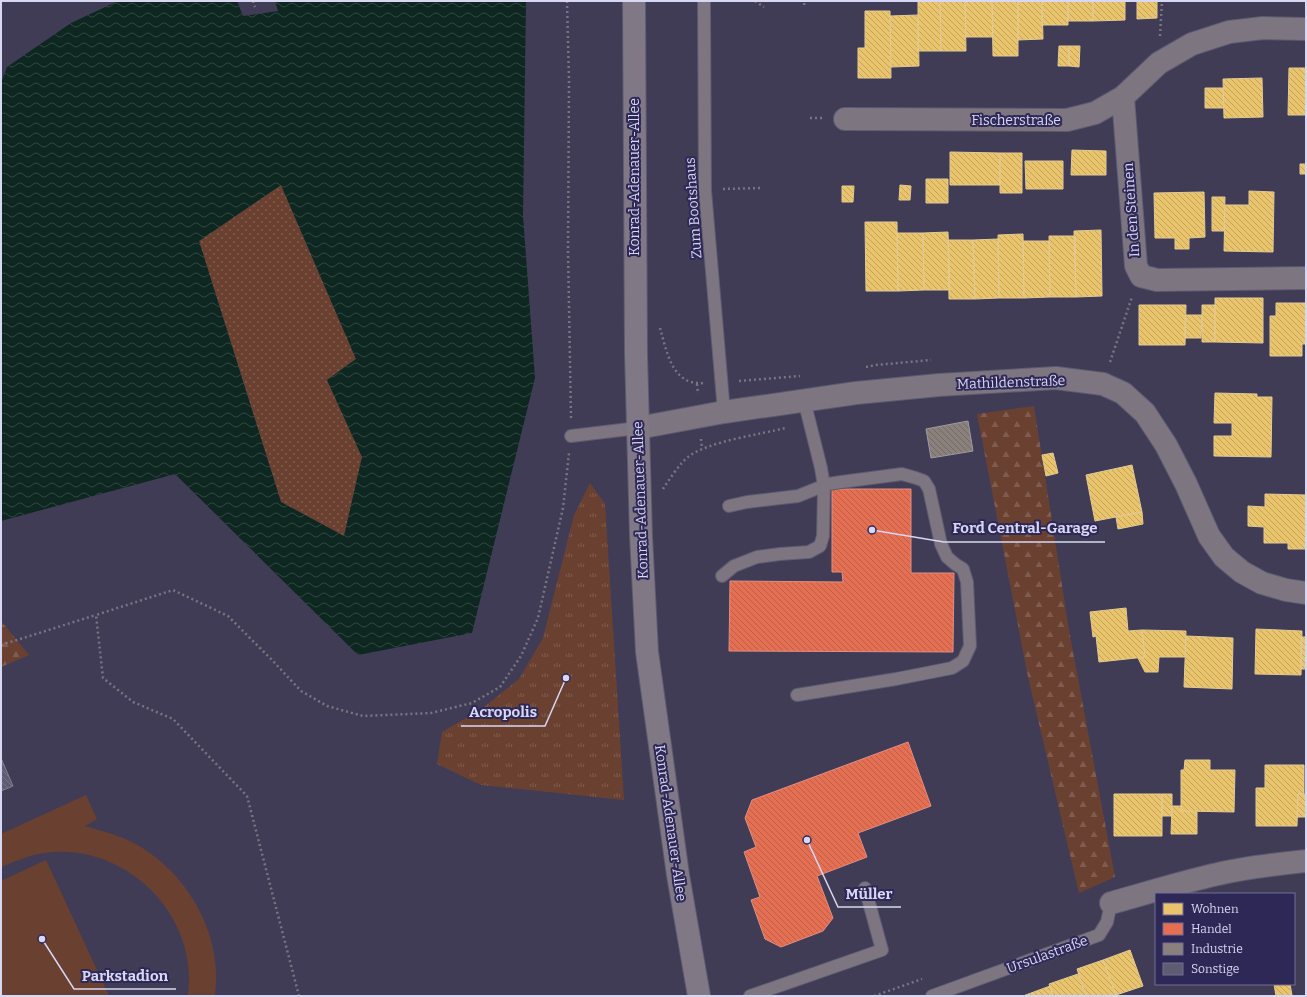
<svg xmlns="http://www.w3.org/2000/svg" width="1307" height="997" font-family="Bitter,serif">
	<style>
		.grass { fill: url(#grass-dots) }
		.forest { fill: url(#forest-firs) }
		.park { fill: url(#park-tufts) }
		.garden { fill: #6a4131 }
		.water { fill: url(#water-waves); fill-rule: evenodd }
		.homes { fill: url(#homes-back-hatch); stroke: #e4ca93 }
		.shops { fill: url(#shops-back-hatch); stroke: #e28e82 }
		.industry { fill: url(#industry-back-hatch); stroke: #a19ba0 }
		.building { fill: url(#building-back-hatch); stroke: #817f95 }
		.lines { fill: none; stroke-linecap: round; stroke-linejoin: round }
		.lane-casing { stroke: #5d5a71; stroke-width: 14 }
		.street-casing { stroke: #5d5a71; stroke-width: 24 }
		.secondary-casing { stroke: #5d5a71; stroke-width: 24 }
		.path { stroke: #7a7482; stroke-width: 2.5; stroke-dasharray: 2 3; stroke-linecap: butt }
		.lane { stroke: #7d7580; stroke-width: 12 }
		.street { stroke: #7d7580; stroke-width: 22 }
		.secondary { stroke: #817885; stroke-width: 22 }
		.labels { text-anchor: middle; stroke-width: 4; stroke-linejoin: round; paint-order: stroke }
		.street-label { font-size: 14px; fill: #d8d7f4; stroke: #2e2856 }
		.leader { fill: none; stroke: #d8d7f4; stroke-width: 1.5 }
		.callout-dot { fill: #d8d7f4; stroke: #2e2856; stroke-width: 1.5 }
		.callout-label { font-size: 15px; text-anchor: middle; font-weight: bold; fill: #d8d7f4; stroke: #2e2856; stroke-width: 4; stroke-linejoin: round; paint-order: stroke }
	</style>
	<defs>
		<pattern id="grass-dots" width="8" height="8" patternUnits="userSpaceOnUse"><rect width="8" height="8" fill="#6a4131"/><path d="M2 2h.1M6 6h.1" fill="none" stroke="#7f5c4f" stroke-width="1.8" stroke-linecap="round"/></pattern>
		<pattern id="forest-firs" width="22" height="20" patternUnits="userSpaceOnUse"><rect width="22" height="20" fill="#6a4131"/><path d="M5 1l3.5 6h-7zM16 11l3.5 6h-7z" fill="#7f5c4f"/></pattern>
		<pattern id="park-tufts" width="24" height="20" patternUnits="userSpaceOnUse"><rect width="24" height="20" fill="#6a4131"/><path d="M3 7l-1-3M5 7V3M7 7l1-3M15 17l-1-3M17 17v-4M19 17l1-3" fill="none" stroke="#7f5c4f"/></pattern>
		<pattern id="water-waves" width="16" height="10" patternUnits="userSpaceOnUse"><rect width="16" height="10" fill="#0e2720"/><path d="M0 5q4-4 8 0t8 0" fill="none" stroke="#304641"/></pattern>
		<pattern id="homes-back-hatch" width="6" height="6" patternUnits="userSpaceOnUse"><rect width="6" height="6" fill="#e9c46a"/><path d="M-1 5l2 2M0 0l6 6M5-1l2 2" fill="none" stroke="#bfa362"/></pattern>
		<pattern id="shops-back-hatch" width="6" height="6" patternUnits="userSpaceOnUse"><rect width="6" height="6" fill="#e76f51"/><path d="M-1 5l2 2M0 0l6 6M5-1l2 2" fill="none" stroke="#b5614f"/></pattern>
		<pattern id="industry-back-hatch" width="6" height="6" patternUnits="userSpaceOnUse"><rect width="6" height="6" fill="#8a817c"/><path d="M-1 5l2 2M0 0l6 6M5-1l2 2" fill="none" stroke="#706a6a"/></pattern>
		<pattern id="building-back-hatch" width="6" height="6" patternUnits="userSpaceOnUse"><rect width="6" height="6" fill="#5f5c72"/><path d="M-1 5l2 2M0 0l6 6M5-1l2 2" fill="none" stroke="#757387"/></pattern>
	</defs>
	<rect width="100%" height="100%" fill="#403c56"/>
	<path class="grass" d="M281 185 356 359 327 380 362 457 344 536 281 502 199 241Z"/>
	<path class="forest" d="M1034 406 1069 630 1115 877 1079 893 1028 677 977 414Z
		M1 621 29 655 1 667Z"/>
	<path class="park" d="M590 483 605 504 624 800 481 785 437 764 442 732 483 708 519 679 543 638 574 515Z"/>
	<path class="garden" d="M86 795 97 819 85 826C105 832 126 837 144 849 192 880 223 939 215 996H188C199 918 131 847 53 852 34 853 18 860 1 867V834Z
		M46 860 109 996H1V881Z"/>
	<path class="water" d="M118 1H237L243 16 278 11 275 1H526L523 216 535 378 472 633 358 655 175 474 1 521V83L7 67 71 23ZM281 185 356 359 327 380 362 457 344 536 281 502 199 241Z"/>
	<path class="homes" d="M918 1H940L941 51H918Z
		M940 1H965L966 51H941Z
		M965 1H992L993 37H966Z
		M992 1H1018V56H993Z
		M1018 1H1042L1043 39 1018 40Z
		M1042 1H1068V25H1042Z
		M1068 1H1093V21H1068Z
		M1093 1H1125V20L1093 21Z
		M1137 1H1157V18L1137 19Z
		M865 11H890L891 78H858V48H865Z
		M918 15 919 66 891 67 890 16Z
		M1059 46H1069V66H1058Z
		M1069 46H1080L1079 67 1069 66Z
		M1289 68H1306V115H1288Z
		M1262 78 1263 117 1224 118 1223 79Z
		M1205 88H1223L1224 108H1205Z
		M1072 150 1106 151V175H1071Z
		M950 152 1000 153V185H950Z
		M1000 153H1022V193H1000Z
		M1025 161H1063V189H1026Z
		M1300 164H1306V174H1300Z
		M926 179H948V203H926Z
		M900 185 911 186 910 200H899Z
		M842 186H854L853 202H842Z
		M1249 191 1274 192 1273 252 1224 251 1225 205H1249Z
		M1204 192 1205 237 1189 238V249H1175V238H1155L1154 193Z
		M1212 197H1225L1224 231H1212Z
		M865 222H897L898 291H866Z
		M1101 230 1102 296 1076 297 1074 231Z
		M948 232 950 290H924L923 233Z
		M897 233H923L924 290 898 291Z
		M1023 234 1024 298H999L998 235Z
		M1049 236H1075L1076 297H1050Z
		M998 239 999 298 975 299 973 240Z
		M948 240H973L975 299H949Z
		M1023 241H1049L1050 297 1024 298Z
		M1215 298H1263V343L1215 342Z
		M1276 303H1306V344H1302V356H1270V316H1276Z
		M1139 305H1186L1185 345H1139Z
		M1202 305H1215V342H1202Z
		M1185 315H1202L1201 338H1185Z
		M1215 393 1257 394V397H1272L1271 457 1214 456V436H1232V423H1214Z
		M1053 453 1058 473 1046 476 1042 455Z
		M1132 465 1142 512 1095 521 1086 475Z
		M1265 494 1306 495V549H1288V543H1264V527L1248 526V506L1265 507Z
		M1142 512 1143 524 1118 529 1116 517Z
		M1126 608 1128 631 1142 630 1145 657 1099 662 1096 636 1093 637 1090 612Z
		M1256 629 1302 631 1301 675 1255 674Z
		M1142 630 1186 631 1185 657H1159L1158 672H1145L1138 658 1145 657Z
		M1186 636 1233 638 1232 689 1184 687Z
		M1301 637H1306V669H1301Z
		M1185 760H1210V770H1235L1234 812 1181 811V770H1184Z
		M1265 765H1304V794H1298L1297 826H1256V788H1265Z
		M1114 794H1162V836H1114Z
		M1162 794H1172V816H1162Z
		M1298 794H1306V817H1297Z
		M1172 806H1181V811L1197 812V834H1171Z
		M1130 950 1143 986 1116 995 1103 960Z
		M1103 960 1116 995 1086 996 1077 969Z
		M1078 974 1086 996H1053L1049 984Z
		M1274 984H1290L1292 995 1276 996Z
		M1050 986 1053 996H1023Z"/>
	<path class="shops" d="M832 489H911V573H954L953 652 729 651 730 581 843 582 842 572H832Z
		M908 742 931 806 858 833 867 857 817 876 833 918 823 931 781 947 765 939 751 900 760 897 744 852 756 847 745 818 752 800Z"/>
	<path class="industry" d="M968 421 973 451 931 458 926 429Z"/>
	<path class="building" d="M1 758 13 786 1 791Z"/>
	<g class="lines">
		<defs>
			<path id="lane" d="M704 1 705 190 724 412
				M571 436 638 428
				M729 506 747 502 798 496 828 484 841 482 902 474 916 478 924 481 929 489 941 544 947 557 955 564 963 569 967 582 970 646 963 661 952 668 896 679 797 695
				M722 576 734 566 757 557 780 554 809 552 820 546 823 536 824 486 821 468 804 400
				M750 996 882 950 865 888
				M932 996 1099 935 1107 922 1111 903"/>
			<path id="street" d="M1123 97 1136 266 1141 276 1157 280 1306 278
				M845 119 1067 120 1095 113 1123 97 1159 63 1192 44 1229 32 1263 28 1306 29
				M638 428 724 412 856 393 939 385 1056 378 1103 384 1123 393 1145 413 1166 445 1186 484 1209 536 1224 557 1242 572 1262 583 1286 590 1306 593
				M1111 903C1147 893 1182 882 1218 874 1246 867 1277 864 1306 861"/>
			<path id="secondary" d="M634 1 636 354 641 536 647 652 678 875 699 996"/>
		</defs>
		<use href="#lane" class="lane-casing"/>
		<use href="#street" class="street-casing"/>
		<use href="#secondary" class="secondary-casing"/>
		<path class="path" d="M253 1 255 7
			M567 1 569 80 568 251 571 418
			M755 1 764 7
			M804 5 805 1
			M1160 36 1162 1
			M810 118H822
			M723 189 760 188
			M660 328C667 352 672 386 704 383
			M1110 362 1132 297
			M866 367 876 365 931 360
			M739 381 800 376
			M697 384 698 394
			M701 439 702 449
			M663 489C668 481 681 462 688 457 706 442 761 434 786 428
			M1 645 96 615
			M299 996 247 796 173 719 133 702 103 678 96 615 173 590 228 616 272 660 301 691 327 706 363 716 431 713 472 703 500 687 521 656 538 618 563 508 569 453
			M874 996 922 979"/>
		<use href="#lane" class="lane"/>
		<use href="#street" class="street"/>
		<use href="#secondary" class="secondary"/>
	</g>
	<g class="labels">
		<g class="street-label">
			<text x="1016" y="125">Fischerstraße</text>
			<text transform="translate(634 177) rotate(-90)" y="5">Konrad-Adenauer-Allee</text>
			<text transform="translate(693 208) rotate(-94)" y="5">Zum Bootshaus</text>
			<text transform="translate(1131 210) rotate(-94)" y="5">In den Steinen</text>
			<text transform="translate(1011 382) rotate(-2)" y="5">Mathildenstraße</text>
			<text transform="translate(640 500) rotate(-92)" y="5">Konrad-Adenauer-Allee</text>
			<text transform="translate(671 823) rotate(82)" y="5">Konrad-Adenauer-Allee</text>
			<text transform="translate(1047 954) rotate(-20)" y="5">Ursulastraße</text>
		</g>
	</g>
	<path class="leader" d="M872 530L944 542H1105M566 678L545 726H461M807 840L838 907H901M42 939L74 989H176"/>
	<g class="callout-dot">
		<circle cx="872" cy="530" r="4"/>
		<circle cx="566" cy="678" r="4"/>
		<circle cx="807" cy="840" r="4"/>
		<circle cx="42" cy="939" r="4"/>
	</g>
	<g class="callout-label">
		<text x="1025" y="533">Ford Central-Garage</text>
		<text x="503" y="717">Acropolis</text>
		<text x="869" y="899">Müller</text>
		<text x="125" y="981">Parkstadion</text>
	</g>
	<rect width="1307" height="997" fill="none" stroke="#d8d7f4" stroke-width="4"/>
	<rect x="1155" y="893" width="140" height="92" fill="#2e2856" stroke="#726e95"/>
	<rect x="1163" y="903" width="20" height="12" fill="#e9c46a" stroke="#726e95"/>
	<text x="1191" y="913" font-size="12" fill="#d8d7f4">Wohnen</text>
	<rect x="1163" y="923" width="20" height="12" fill="#e76f51" stroke="#726e95"/>
	<text x="1191" y="933" font-size="12" fill="#d8d7f4">Handel</text>
	<rect x="1163" y="943" width="20" height="12" fill="#8a817c" stroke="#726e95"/>
	<text x="1191" y="953" font-size="12" fill="#d8d7f4">Industrie</text>
	<rect x="1163" y="963" width="20" height="12" fill="#5f5c72" stroke="#726e95"/>
	<text x="1191" y="973" font-size="12" fill="#d8d7f4">Sonstige</text>
</svg>
